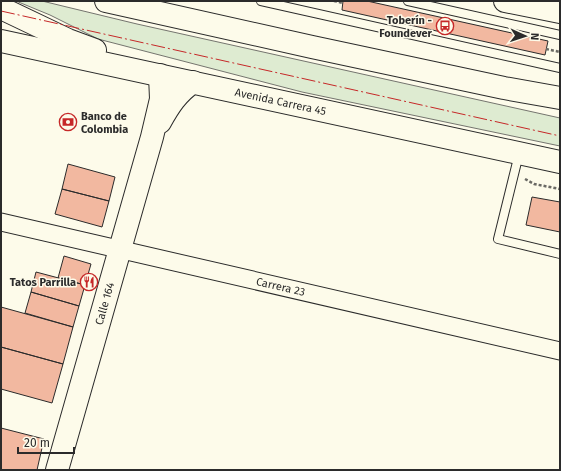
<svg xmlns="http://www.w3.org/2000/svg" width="561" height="471" font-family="'Fira Sans',sans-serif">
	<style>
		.green { fill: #deebd1; stroke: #74746e }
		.building { fill: #f2b8a0; stroke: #2b2b2b }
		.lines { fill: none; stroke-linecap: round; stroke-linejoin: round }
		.service-casing { stroke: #2b2b2b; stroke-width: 10 }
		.minor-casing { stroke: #2b2b2b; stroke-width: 19 }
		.secondary-casing { stroke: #2b2b2b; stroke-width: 24 }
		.trunk-casing { stroke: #2b2b2b; stroke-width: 24 }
		.path { stroke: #6a6964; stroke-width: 2.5; stroke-dasharray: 3 2; stroke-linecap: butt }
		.service { stroke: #fdfbea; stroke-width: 8 }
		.minor { stroke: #fdfbea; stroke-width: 17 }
		.secondary { stroke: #fdfbea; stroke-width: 22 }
		.trunk { stroke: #fdfbea; stroke-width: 22 }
		.power { stroke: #c62828; stroke-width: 1; stroke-dasharray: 14 3 2 3; stroke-linecap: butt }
		.labels { text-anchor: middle; stroke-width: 3; stroke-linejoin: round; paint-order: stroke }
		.poi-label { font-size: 11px; font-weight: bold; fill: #2b2b2b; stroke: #fdfbea; text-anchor: end }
		.street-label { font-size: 11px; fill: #2b2b2b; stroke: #fdfbea }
	</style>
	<rect width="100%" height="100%" fill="#fdfbea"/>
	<path class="green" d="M16 1H42L137 24 560 118V146L302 92 98 39 50 15Z"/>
	<path class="building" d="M343 1H367L548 41 545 55 342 10Z
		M68 164 115 177 109 201 62 189Z
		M62 189 109 201 102 227 55 214Z
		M532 197 560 202V232L526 225Z
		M64 256 91 264 85 285 58 278Z
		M36 272 85 285 79 306 31 292Z
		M31 292 79 306 73 327 25 313Z
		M1 307 73 327 63 364 1 347Z
		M1 347 63 364 52 403 1 389Z
		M1 428 44 439 37 470H1Z"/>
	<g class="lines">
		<defs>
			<path id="service" d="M261 1 560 68
				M408 1 560 35
				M519 154 498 239 560 254"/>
			<g id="minor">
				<path id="s1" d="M1 222 560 351"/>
			</g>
			<g id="secondary">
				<path d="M160 122C169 106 177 93 193 82"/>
				<path id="s2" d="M57 470 152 137 161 99 160 75"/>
			</g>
			<g id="trunk">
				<path d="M106 1 312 47 504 88 560 98"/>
				<path d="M505 1 560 12"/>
				<path d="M1 8 68 40 95 50"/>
				<path id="s3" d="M1 41 560 162"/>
			</g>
		</defs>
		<use href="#service" class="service-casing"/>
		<use href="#minor" class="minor-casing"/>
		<use href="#secondary" class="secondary-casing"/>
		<use href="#trunk" class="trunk-casing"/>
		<path class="path" d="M334 1 343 3
			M546 49 560 52
			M525 179 534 184 560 189"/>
		<use href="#service" class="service"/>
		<use href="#minor" class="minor"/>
		<use href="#secondary" class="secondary"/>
		<use href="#trunk" class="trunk"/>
		<path class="power" d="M1 11 560 136"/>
	</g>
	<defs>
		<symbol id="bus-ring" viewBox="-11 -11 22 22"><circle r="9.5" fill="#fdfbea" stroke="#c62828" stroke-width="1.5"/><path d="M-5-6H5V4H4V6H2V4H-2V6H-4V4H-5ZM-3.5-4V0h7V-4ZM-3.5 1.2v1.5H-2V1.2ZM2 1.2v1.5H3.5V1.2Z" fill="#c62828"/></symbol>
		<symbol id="bank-ring" viewBox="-11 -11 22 22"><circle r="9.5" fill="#fdfbea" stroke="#c62828" stroke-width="1.5"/><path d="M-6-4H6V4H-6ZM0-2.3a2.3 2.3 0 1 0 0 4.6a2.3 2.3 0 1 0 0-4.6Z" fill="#c62828"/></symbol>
		<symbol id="restaurant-ring" viewBox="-11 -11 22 22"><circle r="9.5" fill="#fdfbea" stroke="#c62828" stroke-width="1.5"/><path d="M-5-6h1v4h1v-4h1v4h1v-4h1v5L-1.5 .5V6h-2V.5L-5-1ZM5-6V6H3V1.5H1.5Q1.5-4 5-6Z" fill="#c62828"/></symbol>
	</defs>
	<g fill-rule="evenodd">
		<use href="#bus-ring" x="435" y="16" width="20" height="20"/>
		<use href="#bank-ring" x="58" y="112" width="20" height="20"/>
		<use href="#restaurant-ring" x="79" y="272" width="20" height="20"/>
	</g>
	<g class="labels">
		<g class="poi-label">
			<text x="432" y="24">Toberín -<tspan x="432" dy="13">Foundever</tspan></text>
			<text x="81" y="120" text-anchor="start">Banco de<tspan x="81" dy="13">Colombia</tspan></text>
			<text x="76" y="286">Tatos Parrilla</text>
		</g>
		<g class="street-label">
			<text dy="4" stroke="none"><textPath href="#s3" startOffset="286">Avenida Carrera 45</textPath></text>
			<text dy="4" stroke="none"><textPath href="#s1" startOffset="287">Carrera 23</textPath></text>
			<text dy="4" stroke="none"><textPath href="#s2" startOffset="173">Calle 164</textPath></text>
		</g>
	</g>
	<rect width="561" height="471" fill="none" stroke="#2b2b2b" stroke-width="4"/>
	<g transform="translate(525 36) rotate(93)" stroke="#fdfbea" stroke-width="3" paint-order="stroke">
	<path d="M0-3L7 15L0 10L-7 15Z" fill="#2b2b2b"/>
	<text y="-6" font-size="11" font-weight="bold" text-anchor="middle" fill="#2b2b2b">N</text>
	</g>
	<path d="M18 447v6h56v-6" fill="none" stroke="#2b2b2b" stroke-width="2"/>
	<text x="24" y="447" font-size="12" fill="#2b2b2b" stroke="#fdfbea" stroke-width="3" paint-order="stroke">20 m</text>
</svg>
